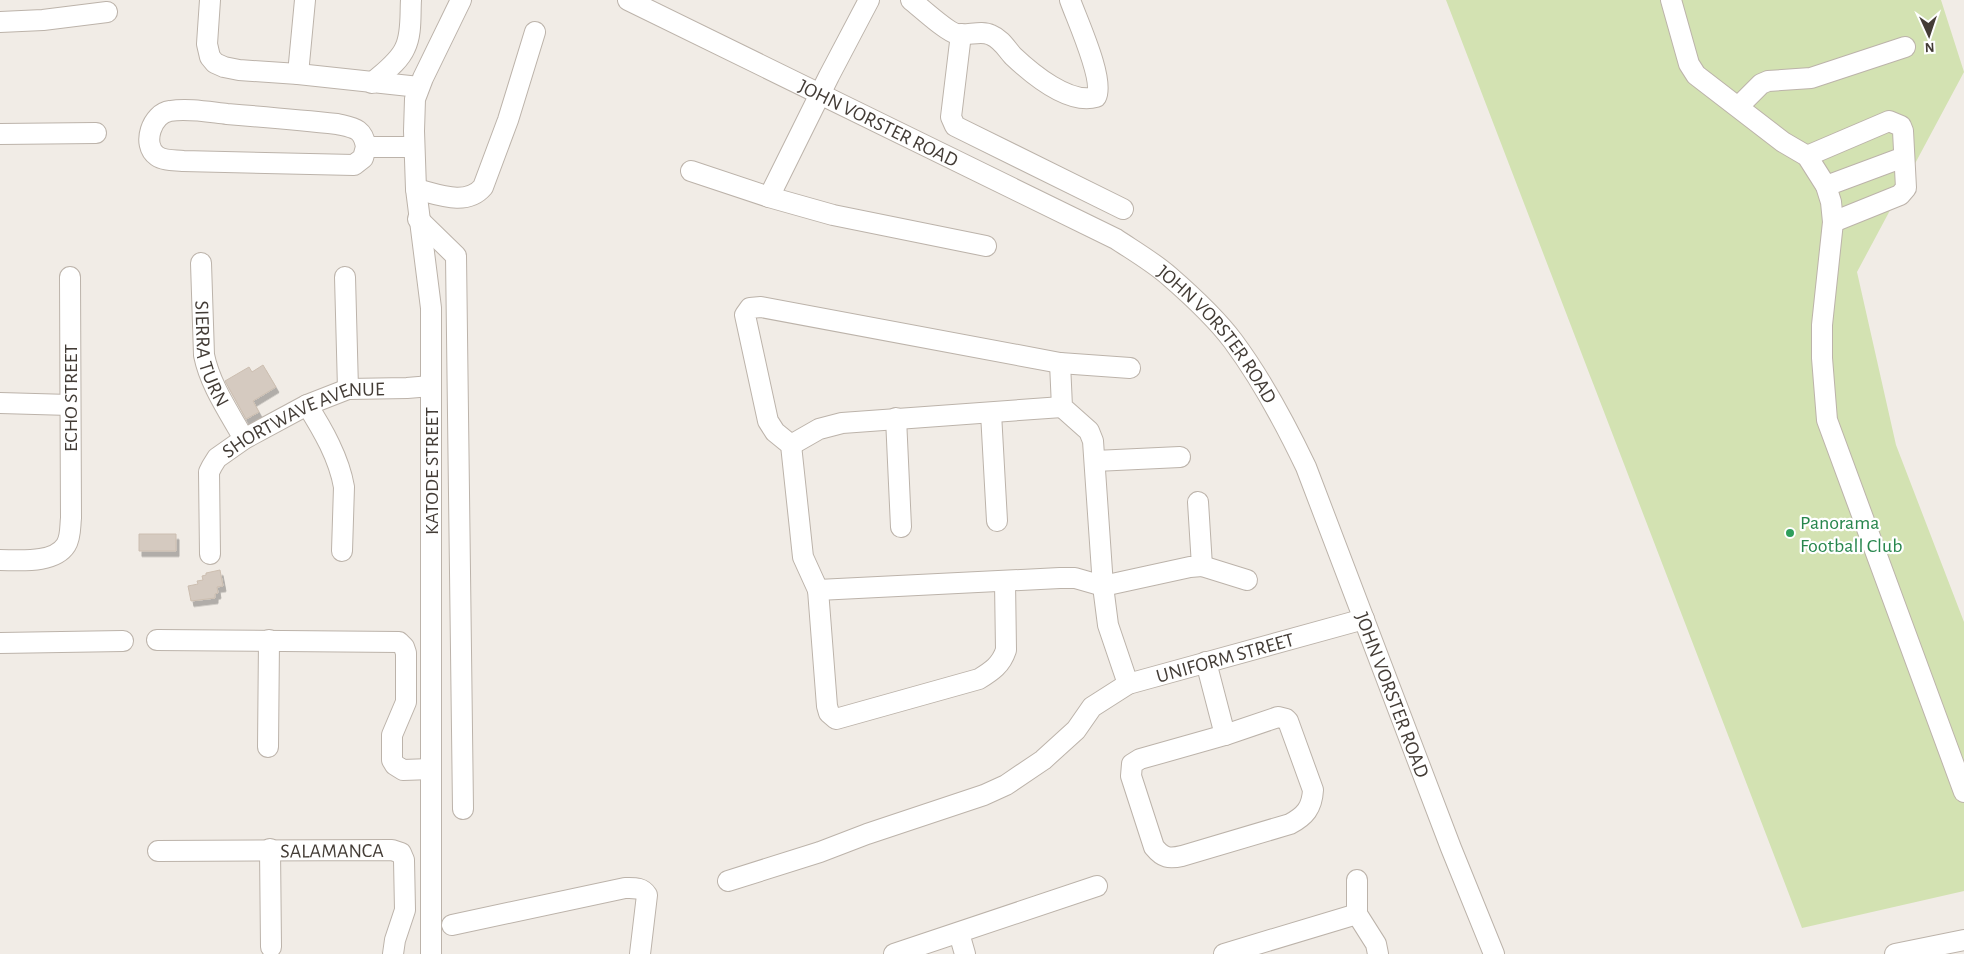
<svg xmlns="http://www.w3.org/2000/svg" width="1964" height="954" font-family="'Alegreya Sans',sans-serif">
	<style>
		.green { fill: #d3e2b2 }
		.building { fill: #d5cac0; stroke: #ccbeb0; filter: url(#shadow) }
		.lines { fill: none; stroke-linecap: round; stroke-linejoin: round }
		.minor-casing { stroke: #bcb3aa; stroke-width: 22 }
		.minor { stroke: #fff; stroke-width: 20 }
		.leisure-dot { fill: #2e9e5b; stroke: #fff; stroke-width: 2 }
		.labels { text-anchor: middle; stroke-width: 4.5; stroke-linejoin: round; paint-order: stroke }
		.street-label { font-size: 20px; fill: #433c36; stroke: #fff }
		.leisure-label { font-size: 20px; fill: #27864d; stroke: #fff; text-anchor: start }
	</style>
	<defs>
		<filter id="shadow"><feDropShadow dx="3" dy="5.5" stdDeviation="0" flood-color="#0004"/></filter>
	</defs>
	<rect width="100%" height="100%" fill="#f1ece6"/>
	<path class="green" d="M1446 0H1941L1964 72 1857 272 1896 445 1964 622V891L1802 928Z"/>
	<path class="building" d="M263 365 276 387 253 401 259 412 246 419 225 381 249 367 252 372Z
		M139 534H176V551H139Z
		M220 570 223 586 217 587 218 593 215 594V598L191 601 188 586 198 584 197 581 203 580 202 576 206 575V573Z"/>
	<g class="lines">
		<defs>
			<g id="minor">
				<path d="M210 0 207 44 210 57 215 63 224 67 239 70 298 74 419 87"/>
				<path id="s1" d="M628 0 1116 239C1134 251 1153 262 1169 276 1192 296 1215 317 1233 341 1262 380 1285 423 1306 467L1451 848 1494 954"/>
				<path d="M911 0C920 7 947 32 957 34 968 36 981 30 991 35 1001 39 1006 48 1013 56 1031 73 1069 105 1096 97 1105 80 1077 20 1070 0"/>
				<path d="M1671 0 1689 64 1696 75 1783 142 1807 156 1826 186 1831 202 1833 222 1822 325V358L1827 420 1964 792"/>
				<path d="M0 22 43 20 107 12"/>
				<path d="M961 34 951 117 955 126 1123 209"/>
				<path d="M298 74 305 0"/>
				<path d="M372 83C383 73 399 62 405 48 412 34 410 15 411 0"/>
				<path d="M1739 106 1761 84 1768 81 1811 78 1905 47"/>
				<path d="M0 134 96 133"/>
				<path d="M366 147C363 128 354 128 337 124 300 120 264 117 227 114 209 112 188 108 170 111 152 113 141 145 157 156 164 161 175 160 183 161L354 165 363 158 366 147H414"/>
				<path d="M1807 156 1889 121 1901 126 1903 131 1906 188 1900 195 1833 222"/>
				<path d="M691 171 769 197 833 215 986 246"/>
				<path d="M1826 186 1904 157"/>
				<path d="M416 189C437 194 466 207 483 187L508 120 535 32"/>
				<path d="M769 197 829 76 869 0"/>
				<path d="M418 219 456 256 463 809"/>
				<path id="s2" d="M201 263 204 355C210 385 229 412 244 439"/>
				<path d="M345 277 348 389"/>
				<path d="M1060 363 1062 407 1089 431 1093 441 1103 586 1108 625 1128 684"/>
				<path d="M1130 368 1060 363 761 307 750 308 745 315 768 421 775 432 791 445 803 557 818 590 1060 578H1075L1103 586 1190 567 1202 566 1198 502"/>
				<path d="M0 403 70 405"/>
				<path d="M307 405C323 430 339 458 344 487L342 551"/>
				<path d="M991 413 997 521"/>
				<path d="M896 418 901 527"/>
				<path d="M791 445 819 429 842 423 1062 407"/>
				<path d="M1095 461 1180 457"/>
				<path id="s3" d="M210 554 209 472 212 466 217 458 244 439 307 405 348 389 407 388 431 386"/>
				<path d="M0 560C19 560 54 564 66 545 71 537 70 526 71 518L70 277"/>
				<path d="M1202 566 1247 580"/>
				<path d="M818 590 827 706 829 713 836 719 979 679C992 671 1001 665 1006 650L1005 582"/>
				<path d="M157 640 399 642 404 647 406 653V702L392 735V760L395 765 403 770 431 769"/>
				<path d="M0 643 123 641"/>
				<path d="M1206 662 1225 735"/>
				<path d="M1278 717 1286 719 1288 721 1313 790C1312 808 1305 816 1290 824L1182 856C1169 859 1163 858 1154 847L1131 776 1132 764 1140 759 1225 735Z"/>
				<path d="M268 747 269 640"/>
				<path d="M270 849 271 947"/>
				<path id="s4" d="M158 851 392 850 401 853 404 860 405 910 395 940 393 954"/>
				<path d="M1357 880V914L1376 944 1378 954"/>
				<path id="s5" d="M728 881 820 852 867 834 984 795 1006 785 1043 760 1076 730 1092 707 1128 684 1364 619"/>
				<path d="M452 925 625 888C634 888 642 887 647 895L640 954"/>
				<path d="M959 933 965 954"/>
				<path d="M431 954V308L416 189 414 131 415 99 423 78 461 0"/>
				<path d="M894 954 1097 886"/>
				<path d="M1224 954 1357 914"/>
				<path d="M1895 954 1964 940"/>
			</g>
		</defs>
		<use href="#minor" class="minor-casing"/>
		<use href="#minor" class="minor"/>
	</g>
	<circle class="leisure-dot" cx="1790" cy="533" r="5"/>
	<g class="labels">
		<g class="street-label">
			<text dy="7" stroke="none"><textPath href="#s1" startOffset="279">JOHN VORSTER ROAD</textPath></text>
			<text dy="7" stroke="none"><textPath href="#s1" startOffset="684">JOHN VORSTER ROAD</textPath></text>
			<text dy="7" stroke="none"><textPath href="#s2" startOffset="92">SIERRA TURN</textPath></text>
			<text transform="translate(70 398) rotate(-90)" y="7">ECHO STREET</text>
			<text dy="7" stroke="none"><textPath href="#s3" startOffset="195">SHORTWAVE AVENUE</textPath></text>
			<text transform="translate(431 471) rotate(-90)" y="7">KATODE STREET</text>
			<text dy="7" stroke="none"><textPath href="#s5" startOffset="555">UNIFORM STREET</textPath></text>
			<text dy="7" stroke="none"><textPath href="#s1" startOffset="1089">JOHN VORSTER ROAD</textPath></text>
			<text dy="7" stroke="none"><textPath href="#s4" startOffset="174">SALAMANCA</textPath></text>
		</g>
		<g class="leisure-label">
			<text x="1800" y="529">Panorama<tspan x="1800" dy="23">Football Club</tspan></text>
		</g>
	</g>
	<g transform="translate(1929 35) rotate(177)" stroke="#ffffff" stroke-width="4" paint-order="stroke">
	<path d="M0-4L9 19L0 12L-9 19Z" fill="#433c36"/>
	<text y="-8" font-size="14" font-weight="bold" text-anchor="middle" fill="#433c36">N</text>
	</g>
</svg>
